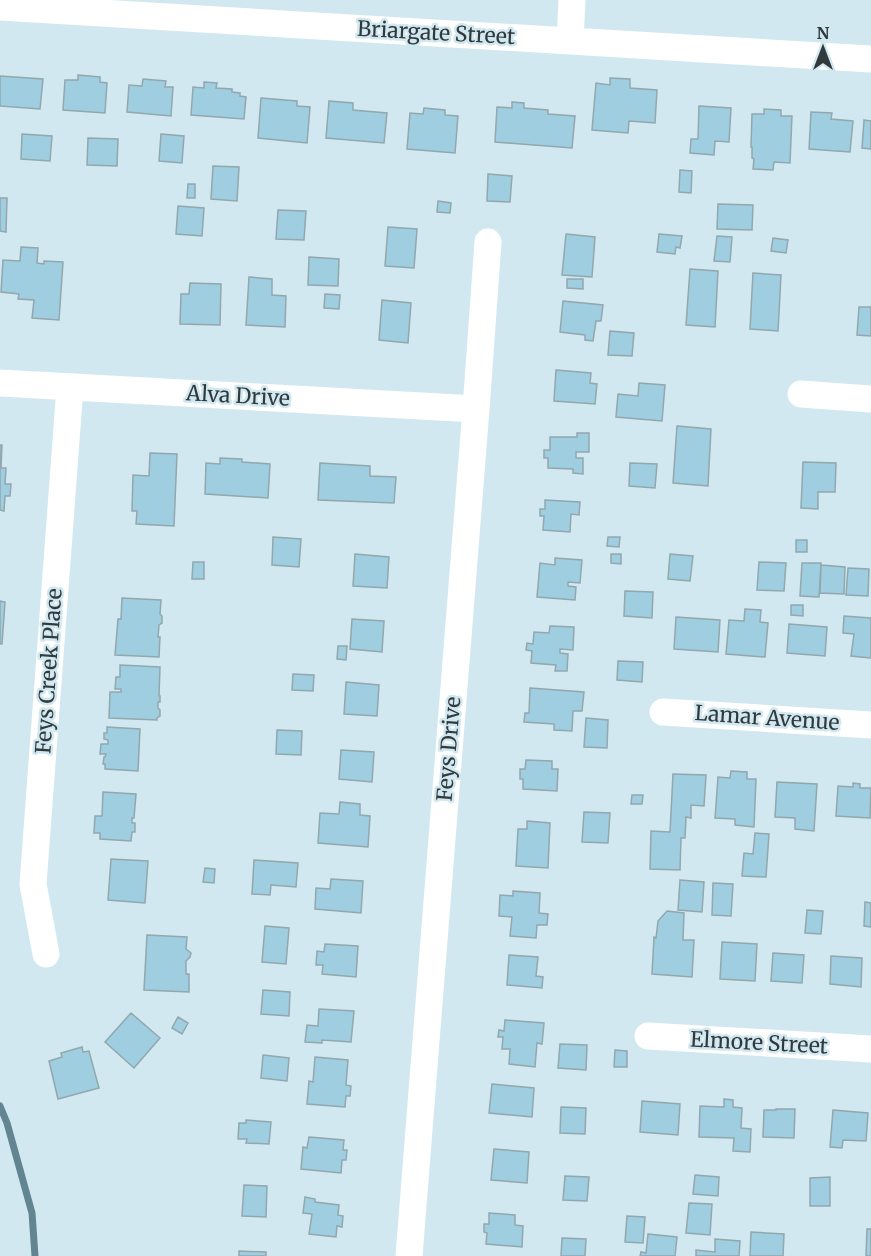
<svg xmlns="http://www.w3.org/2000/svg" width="871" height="1256" font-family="Merriweather,serif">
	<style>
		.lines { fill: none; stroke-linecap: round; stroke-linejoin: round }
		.stream { stroke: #628591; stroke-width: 7 }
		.building { fill: #9ecedf; stroke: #92a7ae; stroke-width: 1.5 }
		.street { stroke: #fff; stroke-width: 27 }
		.labels { text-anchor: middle; stroke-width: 5; stroke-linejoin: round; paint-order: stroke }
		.street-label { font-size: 21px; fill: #30393c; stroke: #d2e8f0 }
	</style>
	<rect width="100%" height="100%" fill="#d2e8f0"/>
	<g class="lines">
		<path class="stream" d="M0 1106 7 1123 32 1213 35 1256"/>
	</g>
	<path class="building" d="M78 75 100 77V82L107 83 105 113 63 110 65 80H78Z
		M0 76 43 79 40 109 0 106Z
		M610 78 630 79V88L657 90 655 123 629 121 628 133 592 130 596 83 610 85Z
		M143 79 166 81 165 87H173L171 116 127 112 129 85 142 86Z
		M204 82 217 83 216 88 232 89V92L240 93V96L246 97 244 119 191 115 193 87 204 88Z
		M261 98 297 101V106L310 107 307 143 258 138Z
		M329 101 353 103V110L387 113 384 143 326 138Z
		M512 102 524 103V108L548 110V114L575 116 572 148 495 142 497 107 512 108Z
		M699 106 731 108 729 142 715 141 714 155 690 153 691 139H698Z
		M424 108 445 110V115L458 116 455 153 407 149 410 113 423 114Z
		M764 109 781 110V116H792L790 163 774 162 773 170 753 169 754 159 752 158V147H751L752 114H764Z
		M811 112 832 113 831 119 853 121 850 152 809 149Z
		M864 120 871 121V149L862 148Z
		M22 134 52 136 50 161 21 159Z
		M161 134 184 136 182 163 159 161Z
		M88 138 118 139 117 166 87 165Z
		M213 166 239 167 237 201 211 199Z
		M680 170 692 171 691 193 679 192Z
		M488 174 512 176 510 202 487 201Z
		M188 184H195V198H187Z
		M0 198H7L6 232 0 231Z
		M438 201 451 203 450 213 437 212Z
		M718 204 753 205 752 230 717 229Z
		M178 206 204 208 202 236 176 234Z
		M278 210 306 211 304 240 276 239Z
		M388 227 417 229 414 268 385 266Z
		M566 234 595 237 592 277 562 275Z
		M659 234 682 236 680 248 676 247 675 254 657 252Z
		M717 236 732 237 730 262 714 261Z
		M773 238 788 240 786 253 771 251Z
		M21 247 38 248 37 263 44 264V261L63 262 59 320 32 318 34 300 18 299 19 294 1 292 3 260 20 261Z
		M309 257 339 259 338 286 308 285Z
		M690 269 718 271 715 327 686 325Z
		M753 273 781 275 778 331 750 329Z
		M249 277 272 279V295L286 296 285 327 246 325Z
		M567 279H583V289L567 288Z
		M190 283 221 284 220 325 180 324 181 294H189Z
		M325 294 340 295 339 309 324 308Z
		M382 300 411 303 408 343 379 340Z
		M563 301 603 305 601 321H596L593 341 585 340V335L560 332Z
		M859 307H871V336L857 335Z
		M610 331 634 333 632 356 608 355Z
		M556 370 591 373 590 383 597 384 595 404 554 401Z
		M639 383 665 385 662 421 616 417 618 394 638 396Z
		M677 426 711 429 708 486 673 483Z
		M577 433H589V452H576V458H583V474L573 473V469L548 468V458H544V450H550V437H577Z
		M0 445H2L1 468H6L5 484H11L10 496H5L4 511 0 510Z
		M150 453 177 454 174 526 136 524 137 511H132L133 475 149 476Z
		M220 458 242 459V462L270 464 268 498 205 494 206 463 220 464Z
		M803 462 836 463 835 492H818V509L801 508Z
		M320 463 370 466V476L396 477 394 503 318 500Z
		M630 463 657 464 655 488 629 486Z
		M545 500 580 502 579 515 571 514 570 532 543 530 544 516H540V509H545Z
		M273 537 301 539 299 567 272 565Z
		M608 537H620L619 547 607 546Z
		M796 540H807V552H796Z
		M355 554 389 557 387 588 353 586Z
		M611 554H621V564L611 563Z
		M670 554 693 556 690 581 668 579Z
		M555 558 582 560 580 583 568 582V586L576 587 575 600 537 597 540 563 555 565Z
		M193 562H204V579H192Z
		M759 562 786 563 784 591 757 590Z
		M802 563H821L819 597 800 596Z
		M821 565 845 567 844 594 820 593Z
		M848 568 869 569 868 596 846 595Z
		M625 591 653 592 652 618 624 616Z
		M122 598 161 600 160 614 162 616V623L159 625 158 637H160L159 657 115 655 118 619H121Z
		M0 601 5 602 2 644H0Z
		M791 605H803V616L791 615Z
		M745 609 761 610 760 622 768 623 765 657 726 654 729 620 744 621Z
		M844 616 871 618V658L851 656 854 634 843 633Z
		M676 617 720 620 718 652 674 649Z
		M352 619 384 621 382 652 350 649Z
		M789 624 827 627 825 656 787 653Z
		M550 626 574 627 573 650 560 649V653L568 654 567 671H555L556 665 531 663 532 651 526 650 527 643 533 644 534 632 549 633Z
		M338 646H347L346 660 337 659Z
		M618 661 643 662 642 682 617 680Z
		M120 665 160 667 159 696H160V702H158V708L160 710V716L157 718V720L109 718 110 692H121V689H115L116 677H120Z
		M293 674 314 675 313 691 292 690Z
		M346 682 379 685 377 716 344 714Z
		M530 688 584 692 582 711H573L572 731 554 730V724L524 722 525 713H529Z
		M586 718 608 720 607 748 584 747Z
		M107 727 140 729 138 771 105 769V764H103L104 757H105L106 754H100L101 744H108V740L104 739V733H107Z
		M277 730 302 731 301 755 276 754Z
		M341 750 374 752 372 782 339 779Z
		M526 760 552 761V769H558L557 791 523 789V779H520V769H525Z
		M731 771 747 772V779H756L754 827 735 825V819L715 818 718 777 730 778Z
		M673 774 706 775 704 806 691 805V818L686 817 685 838H681L680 870 650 869 651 831 670 832Z
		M777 782 817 784 814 831 795 829V818L775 817Z
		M853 783 860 784V788H871L870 818 836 816 838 786 853 787Z
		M103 792 136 794 134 818H132V823H135V832H132L131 841 100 839V833H94L95 816H102Z
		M632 795H643L642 804H631Z
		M340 802 360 804V815L370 816 368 847 318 843 320 813 339 814Z
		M584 812 610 813 608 843 582 842Z
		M527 821 550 823 548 868 516 866 518 829H527Z
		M755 833 769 834 766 877 742 876 744 853 753 854Z
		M111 859 148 861 145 903 108 900Z
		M254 860 298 863 296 887 271 885 270 895 252 894Z
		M205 868 215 869 214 883 203 882Z
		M331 879 363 881 361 913 315 909 316 888 330 889Z
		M680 880 704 882 702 912 678 910Z
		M713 883 733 884 731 916 712 915Z
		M513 891 540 893 539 913 548 914 547 925H537L536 938 510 936 512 917 499 916 500 895 513 896Z
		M865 902 871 903V927L864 926Z
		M807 910 823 911 821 934 805 933Z
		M667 911 684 913 683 940H694L692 977 652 974 654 937 656 938 658 921Z
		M265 926 289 928 286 964 262 962Z
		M147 935 187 937 186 949 191 953 190 957 186 961V974H189V992L144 990Z
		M722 942 757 944 755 981 720 979Z
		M325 944 358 946 356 977 322 974 323 965H316L317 951 324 952Z
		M773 953 804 955 802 983 771 981Z
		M509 955 538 957 536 976 543 977 542 988 507 985Z
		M831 956 862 958 861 987 830 984Z
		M263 990 290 992 289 1016 261 1014Z
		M319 1009 354 1011 351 1042 322 1040V1043L305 1042 307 1025 318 1026Z
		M131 1013 160 1038 134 1068 105 1042Z
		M178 1017 188 1023 182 1034 172 1028Z
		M505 1020 544 1023 542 1044 537 1043 535 1067 509 1064 510 1049H502L503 1037H498L499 1030 504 1031Z
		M560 1044 587 1045 586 1070 558 1068Z
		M82 1047 83 1052 89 1051 99 1088 58 1099 49 1061 62 1057 61 1053Z
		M615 1050 627 1051V1067H614Z
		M263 1055 289 1058 287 1081 261 1078Z
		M315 1057 348 1060 346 1085 351 1086 350 1096H346L345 1107 307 1104 309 1081 313 1082Z
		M492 1084 534 1088 532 1117 489 1113Z
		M724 1099 733 1100V1107L742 1108 741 1128 751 1129 750 1152 733 1151 734 1138 699 1137 700 1106 724 1107Z
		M642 1101 680 1104 678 1135 640 1132Z
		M561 1107 586 1108 585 1134 560 1133Z
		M776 1109H795L794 1138 763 1137 764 1110H776Z
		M833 1110 868 1113 866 1141 843 1140 842 1148 830 1147Z
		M246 1120 271 1122 269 1144 246 1143 247 1139H238L239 1123H246Z
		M309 1137 344 1140 343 1150H347L346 1160H342L341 1173 301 1169 303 1147 307 1148Z
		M494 1149 529 1152 527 1183 491 1180Z
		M695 1175 719 1177 718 1196 693 1194Z
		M565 1176 589 1177 587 1201 563 1200Z
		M830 1177V1206H810V1178Z
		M244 1185 267 1186 266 1217 242 1216Z
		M305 1197 315 1199V1202L339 1205 338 1215 343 1216 342 1227 337 1226 336 1237 309 1234 312 1214 303 1213Z
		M689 1203 712 1204 710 1235 686 1233Z
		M489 1213 515 1215V1225L523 1226 522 1247 486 1244 487 1233 484 1232V1224H489Z
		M627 1216 645 1217 643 1243 625 1242Z
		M867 1229H871V1256H866Z
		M751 1232 784 1234 783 1256H750Z
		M648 1234 677 1237 675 1256H640L641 1252 646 1253Z
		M562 1238 586 1239 585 1256H561Z
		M715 1239 740 1241 739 1256H696V1250L715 1252Z
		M239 1251 266 1252V1256H239Z"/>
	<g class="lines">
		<path class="street" d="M0 7 871 59
			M570 40 572 0
			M0 383 476 409
			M801 394 871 399
			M663 712 871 725
			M46 954 33 884 70 387
			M648 1036 871 1049
			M409 1256 476 409 488 242"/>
	</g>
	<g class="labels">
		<g class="street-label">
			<text transform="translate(436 33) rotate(3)" y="7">Briargate Street</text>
			<text transform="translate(238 396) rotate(3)" y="7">Alva Drive</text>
			<text transform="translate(49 671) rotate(-86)" y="7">Feys Creek Place</text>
			<text transform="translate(767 718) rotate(4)" y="7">Lamar Avenue</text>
			<text transform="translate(449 749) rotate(-85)" y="7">Feys Drive</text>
			<text transform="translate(759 1043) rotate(3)" y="7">Elmore Street</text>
		</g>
	</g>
	<g transform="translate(823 48)" stroke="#d2e8f0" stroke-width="4.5" paint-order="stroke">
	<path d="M0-4.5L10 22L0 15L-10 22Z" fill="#30393c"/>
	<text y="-9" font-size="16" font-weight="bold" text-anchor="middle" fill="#30393c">N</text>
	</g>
</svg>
